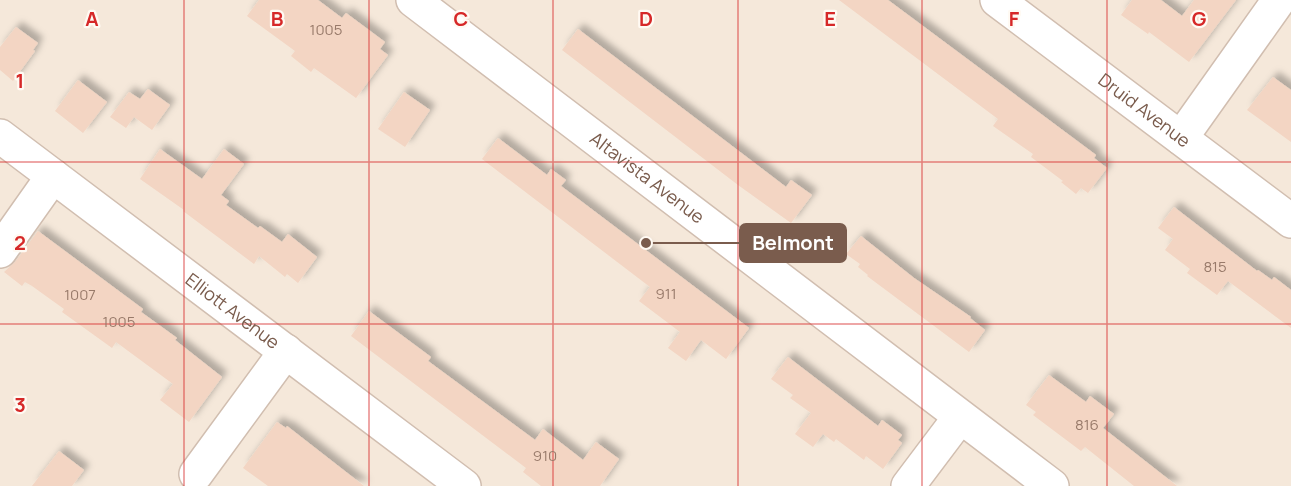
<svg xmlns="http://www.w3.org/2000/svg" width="1291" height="486" font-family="Manrope,sans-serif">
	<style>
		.residential { fill: #f5e8da }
		.building { fill: #f3d5c3; filter: url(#shadow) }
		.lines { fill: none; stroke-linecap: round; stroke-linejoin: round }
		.minor-casing { stroke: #d1beb0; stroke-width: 36 }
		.minor { stroke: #fff; stroke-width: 33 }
		.grid { fill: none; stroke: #d62828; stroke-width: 1.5; stroke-opacity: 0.55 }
		.labels { text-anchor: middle; stroke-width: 4.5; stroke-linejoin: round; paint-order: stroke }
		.number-label { font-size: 15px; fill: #987a6a }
		.street-label { font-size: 18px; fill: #7a5c4d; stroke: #fffaf3 }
		.grid-label { font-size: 20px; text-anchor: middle; font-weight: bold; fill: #d62828; stroke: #fffaf3; stroke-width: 4.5; stroke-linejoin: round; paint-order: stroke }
		.leader { fill: none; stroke: #7a5c4d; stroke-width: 2 }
		.callout-dot { fill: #7a5c4d; stroke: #fffaf3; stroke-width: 2 }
		.callout { fill: #7a5c4d; stroke: #7a5c4d; stroke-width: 2 }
		.callout-label { font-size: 20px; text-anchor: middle; font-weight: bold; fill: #fff }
	</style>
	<defs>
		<filter id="shadow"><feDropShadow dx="5.5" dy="-5.5" stdDeviation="3" flood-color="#0004"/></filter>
	</defs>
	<rect width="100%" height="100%" fill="#fdf6ec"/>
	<path class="residential" d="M0 0H1291V486H0Z"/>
	<path class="building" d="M259 0H318L342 18 346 13 385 42 380 49 388 55 356 98 314 68 311 72 291 56 295 51 247 16Z
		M839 0H888L1096 155 1094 158 1107 168 1088 193 1081 188 1076 194 1061 182 1063 181 1031 157 1033 154 993 126 998 119Z
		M1132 0H1161L1182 16 1194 0H1236L1189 62 1149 32 1148 34 1121 15Z
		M16 27 38 43 33 50 35 51 13 81 0 70V47Z
		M578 29 786 187 791 180 812 195 791 223 738 185 562 50Z
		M1273 77 1291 90V142L1247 110Z
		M78 80 107 102 83 133 55 111Z
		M148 89 170 105 152 130 134 117 126 128 110 117 129 92 140 99Z
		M404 92 430 110 405 147 378 129Z
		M498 138 547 175 551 169 566 180 561 186 749 328 726 359 701 340 686 361 668 348 680 332 639 301 650 287 482 159Z
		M160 149 202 179 224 149 244 164 221 195 229 201 226 205 258 228 260 226 282 242 288 234 317 257 298 283 287 274 285 277 259 256 254 264 183 211 184 210 140 179Z
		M1174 207 1257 271 1258 270 1272 280 1274 277 1291 290V328L1228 281 1217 295 1187 273 1190 269 1165 250 1173 239 1158 228Z
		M38 231 143 309 141 312 177 338 175 340 222 377 189 422 160 400 173 384 116 342 112 348 62 312 64 309 32 286 25 282 22 286 4 272 15 262Z
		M861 236 914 278 971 317 970 318 985 330 969 352 867 276 868 275 858 267 860 264 846 254Z
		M369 311 431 357 428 361 535 440 543 429 583 460 596 442 619 459 600 486H541L523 472 526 468 351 336Z
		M788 357 878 426 882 420 902 435 898 440 902 443 883 469 866 456 864 460 836 439 834 442 823 434 813 447 795 434 811 413 790 398 793 395 771 379Z
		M1049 375 1086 402 1090 396 1114 414 1103 428 1177 486H1134L1085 447 1081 451 1033 415 1036 412 1026 405Z
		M277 422 286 428 287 426 364 486H268L243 468Z
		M59 451 84 470 72 486H32Z"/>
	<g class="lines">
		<defs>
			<g id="minor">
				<path id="s1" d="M413 0 1052 486"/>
				<path id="s2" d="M997 0 1291 221"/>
				<path id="s3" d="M0 136 464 486"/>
				<path d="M1181 138 1279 0"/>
				<path d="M0 251 53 176"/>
				<path d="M196 474 286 351"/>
				<path d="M908 486 960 417"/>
			</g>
		</defs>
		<use href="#minor" class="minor-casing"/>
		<use href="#minor" class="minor"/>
	</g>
	<path class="grid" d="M184 0V486M369 0V486M553 0V486M738 0V486M922 0V486M1107 0V486M0 162H1291M0 324H1291"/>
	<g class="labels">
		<g class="number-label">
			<text x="326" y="35">1005</text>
			<text x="1215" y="272">815</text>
			<text x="666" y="299">911</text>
			<text x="80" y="300">1007</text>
			<text x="119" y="327">1005</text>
			<text x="1087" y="430">816</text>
			<text x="545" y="461">910</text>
		</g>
		<g class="street-label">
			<text dy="6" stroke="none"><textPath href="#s2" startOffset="184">Druid Avenue</textPath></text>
			<text dy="6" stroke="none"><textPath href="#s1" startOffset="294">Altavista Avenue</textPath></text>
			<text dy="6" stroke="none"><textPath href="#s3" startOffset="291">Elliott Avenue</textPath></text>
		</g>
	</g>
	<g class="grid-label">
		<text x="92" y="26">A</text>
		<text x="277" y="26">B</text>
		<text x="461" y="26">C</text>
		<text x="646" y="26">D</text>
		<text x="830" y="26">E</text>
		<text x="1014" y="26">F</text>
		<text x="1199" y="26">G</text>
		<text x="20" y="88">1</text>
		<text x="20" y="250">2</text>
		<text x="20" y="412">3</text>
	</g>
	<path class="leader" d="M646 243L740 243"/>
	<circle class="callout-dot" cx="646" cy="243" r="6"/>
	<rect class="callout" x="740" y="224" width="106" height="38" rx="6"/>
	<g class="callout-label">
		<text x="793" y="250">Belmont</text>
	</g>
</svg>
